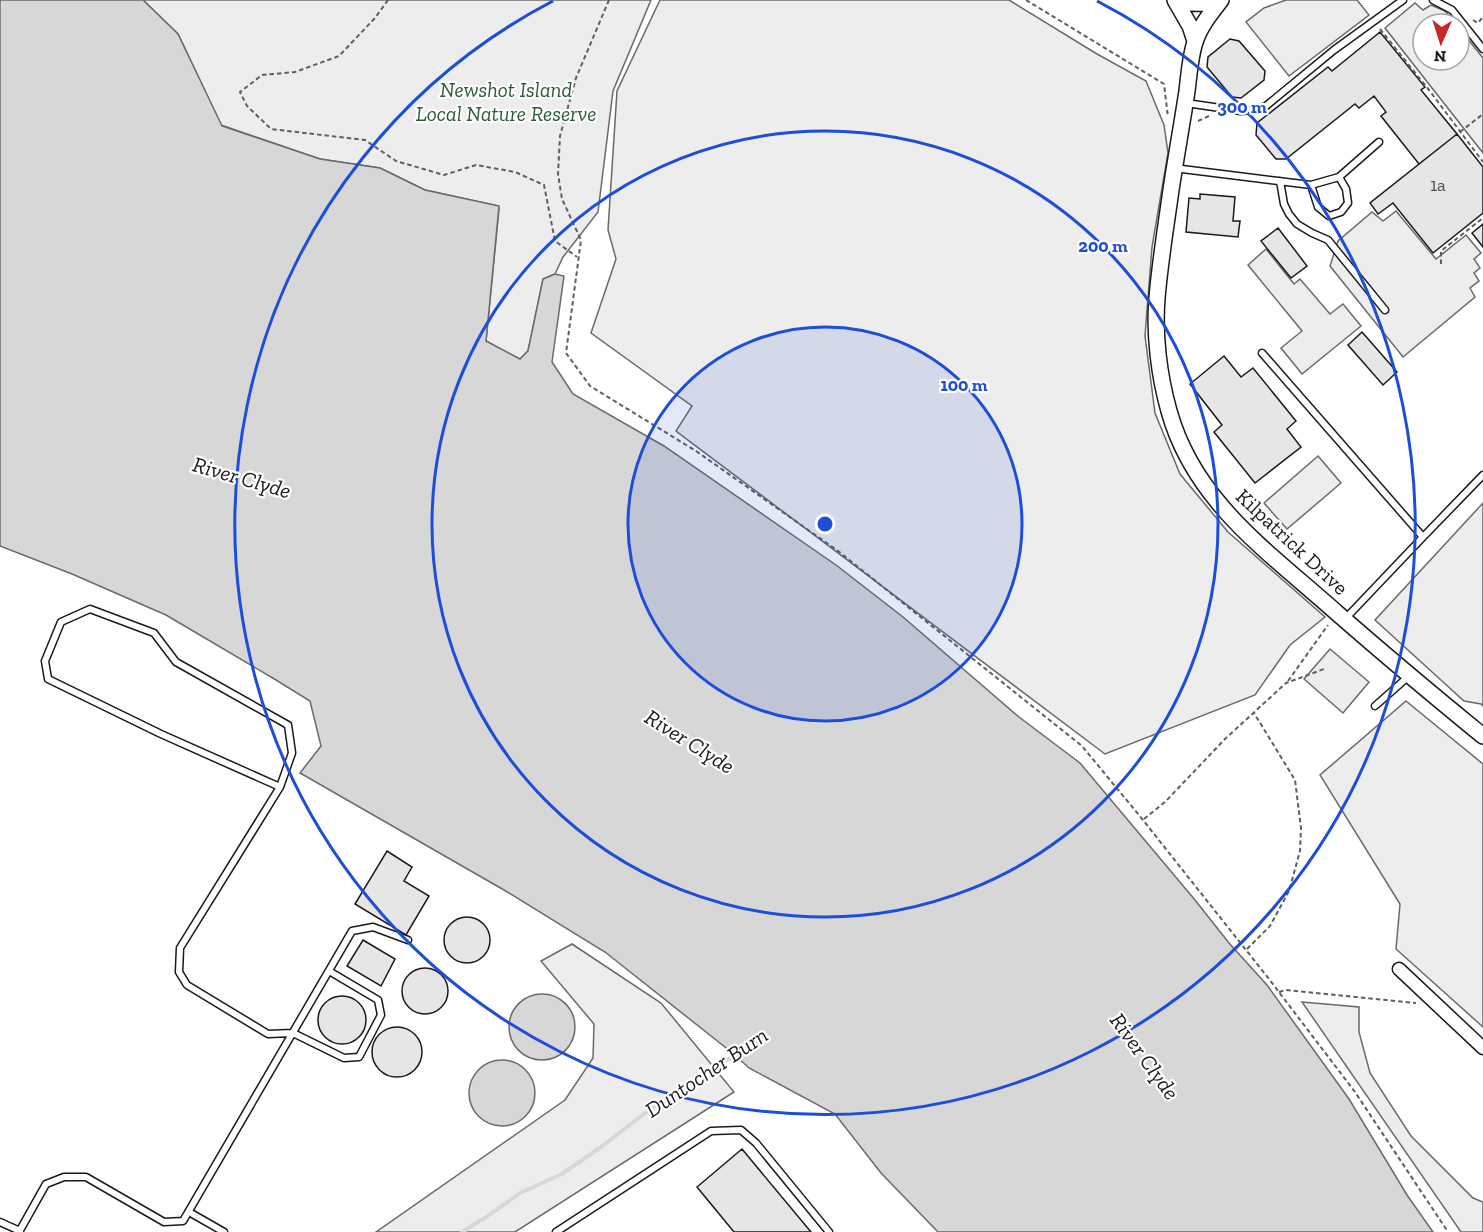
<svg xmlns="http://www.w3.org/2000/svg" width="1483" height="1232" font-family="'Zilla Slab',serif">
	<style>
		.built { fill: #ededed; stroke: #6a6a6a; stroke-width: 1.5 }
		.water { fill: #d7d7d7; stroke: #6a6a6a; stroke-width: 1.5 }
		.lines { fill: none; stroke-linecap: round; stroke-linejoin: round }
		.stream { stroke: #d7d7d7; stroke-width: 4 }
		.building { fill: #e6e6e6; stroke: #1a1a1a; stroke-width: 1.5 }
		.service-casing { stroke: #1a1a1a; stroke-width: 9 }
		.minor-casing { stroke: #1a1a1a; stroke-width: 15 }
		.tertiary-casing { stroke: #1a1a1a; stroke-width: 18 }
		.path { stroke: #5f5f5f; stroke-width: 2; stroke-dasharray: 4.5 3; stroke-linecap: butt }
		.service { stroke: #fff; stroke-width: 6 }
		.minor { stroke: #fff; stroke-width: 12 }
		.tertiary { stroke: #fff; stroke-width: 15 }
		.ring { fill: none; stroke: #1d4ed8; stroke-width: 3 }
		.labels { text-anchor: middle; stroke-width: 4.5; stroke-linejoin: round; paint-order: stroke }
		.number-label { font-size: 18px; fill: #4d4d4d }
		.park-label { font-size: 21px; font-style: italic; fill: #2b5a34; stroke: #fff }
		.street-label { font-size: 21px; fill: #1a1a1a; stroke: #fff }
		.water-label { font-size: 22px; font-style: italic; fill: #1a1a1a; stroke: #fff }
		.centre { fill: #1d4ed8; stroke: #fff; stroke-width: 3 }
		.ring-label { font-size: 18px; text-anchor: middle; font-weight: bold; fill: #1d4ed8; stroke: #fff; stroke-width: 4.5; stroke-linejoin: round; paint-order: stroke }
	</style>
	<rect width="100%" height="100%" fill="#fff"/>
	<path class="built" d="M143 0H651L613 91 598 212 563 257 555 274 543 279 528 351 519 360 486 341 499 209 498 206 425 190 380 168 320 159 221 125 178 34Z
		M660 0H1009L1097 54 1146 81 1164 125 1168 153 1152 247 1145 336 1155 413 1180 474 1228 532 1325 617 1290 645 1255 695 1105 754 676 431 692 406 591 333 616 259 608 230 617 91Z
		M1286 0H1357L1369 15 1289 76 1246 22 1264 8Z
		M1415 3 1423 10 1431 5 1445 11 1456 24H1423V60H1459V28L1483 58V153L1385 28Z
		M1396 211 1436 259 1466 235 1481 253 1474 259 1480 268 1474 273 1479 281 1470 288 1475 297 1403 357 1330 266 1338 241 1372 212 1383 221Z
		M1266 249 1294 284 1300 279 1330 314 1343 304 1361 326 1302 374 1281 348 1302 331 1248 265Z
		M1318 456 1341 483 1287 529 1264 503Z
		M1483 503V706L1481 704 1464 701 1375 620Z
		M1330 649 1369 682 1343 713 1304 679Z
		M1406 701 1483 764V1027L1396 949 1400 904 1320 775Z
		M572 944 661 1003 734 1092 515 1232H376L565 1100 593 1058 594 1024 541 961Z
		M1302 1002 1359 1007V1032L1370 1073 1411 1136 1473 1198 1483 1202V1232H1461Z"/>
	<path class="water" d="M0 0H143L178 34 222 126 320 159 380 168 425 190 499 206 486 341 520 359 528 351 543 279 555 274 564 276 552 362 573 394 664 446 836 565 903 617 1019 717 1080 763 1195 900 1229 943 1267 985 1349 1099 1407 1195 1433 1232H938L881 1173 835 1114 749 1068 735 1055 605 952 504 890 300 773 321 746 310 701 276 680 166 615 72 574 0 546Z
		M509 1027a33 33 0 1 1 66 0a33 33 0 1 1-66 0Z
		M469 1093a33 33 0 1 1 66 0a33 33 0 1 1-66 0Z"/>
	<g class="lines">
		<path class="stream" d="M462 1232 488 1216 520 1193 562 1174 601 1147 648 1111 738 1053"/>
	</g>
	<path class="building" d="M1380 32 1425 87 1421 90 1457 134 1419 164 1381 116 1386 112 1374 96 1359 108 1355 104 1286 159H1276L1256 135 1257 123 1328 67 1332 71Z
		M1230 39 1239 41 1265 71 1264 80 1241 98 1232 97 1207 67 1208 57Z
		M1457 134 1483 167V213L1433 253 1393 203 1378 214 1370 203Z
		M1200 194 1235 197 1233 221H1240L1238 237 1186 232 1189 198 1200 199Z
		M1483 224V247L1472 233Z
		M1278 228 1307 266 1291 278 1261 241Z
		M1362 332 1397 372 1383 385 1348 345Z
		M1224 356 1241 377 1253 368 1296 421 1287 429 1301 447 1255 483 1214 432 1222 425 1190 384Z
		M387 851 412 867 404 881 429 896 406 935 355 904Z
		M444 940a23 23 0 1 1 46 0a23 23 0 1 1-46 0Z
		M363 940 395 959 381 986 347 966Z
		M402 991a23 23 0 1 1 46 0a23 23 0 1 1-46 0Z
		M318 1020a24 24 0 1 1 48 0a24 24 0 1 1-48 0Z
		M372 1052a25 25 0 1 1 50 0a25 25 0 1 1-50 0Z
		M742 1149 811 1232H734L697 1187Z"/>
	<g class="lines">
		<defs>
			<path id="service" d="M1433 0 1452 10 1483 49
				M1186 103 1241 111 1254 110 1266 106 1334 50 1403 0
				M1174 168 1311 185 1339 177 1379 142
				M1280 181 1284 204 1289 214 1297 224 1312 233 1328 240 1385 310
				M1311 185 1318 207 1329 216 1341 212 1348 203 1346 189 1339 177
				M1262 353 1423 537
				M1345 619 1423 537 1483 475
				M1375 706 1409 676
				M280 787 161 734 48 679 45 661 61 622 90 609 154 633 176 662 288 725 292 753 280 787 180 948 179 972 187 985 268 1034 293 1033 344 1058 359 1057 381 1015 378 1000 329 971
				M189 1212 224 1232
				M0 1222 20 1231
				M19 1232 46 1184 64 1177H86L164 1222 183 1221 352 931 373 927 408 940
				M556 1232 711 1131 741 1130 756 1143 829 1232"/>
			<path id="minor" d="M1399 969 1483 1048"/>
			<path id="tertiary" d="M1175 0 1190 26 1195 41
				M1179 0C1192 5 1205 4 1218 0
				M1221 0C1211 13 1200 26 1195 42 1190 57 1189 75 1187 91 1182 124 1176 157 1171 190 1166 226 1160 262 1157 298 1154 334 1159 376 1169 411 1194 502 1270 553 1337 613 1385 655 1434 696 1483 736"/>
		</defs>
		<use href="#service" class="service-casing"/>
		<use href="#minor" class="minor-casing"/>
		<use href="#tertiary" class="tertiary-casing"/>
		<path class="path" d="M388 0 375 18 339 56 295 72 262 75 240 92 247 106 271 129 365 140 396 161 444 175 476 165 515 172 544 185 555 241 577 257
			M609 0 576 78 560 136 558 174 562 199 581 240 566 353 590 386 696 451 838 551 1082 746 1143 820 1269 979 1355 1092 1448 1232
			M1026 0 1164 84 1168 117
			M1473 20 1478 23 1483 17
			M1380 29 1429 90 1483 162
			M1198 121 1209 116
			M1460 132 1483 114
			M1441 264V251L1483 218
			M1288 681 1328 625
			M1144 819 1165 802 1225 739 1286 683 1324 669
			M1247 949 1270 926 1289 891 1300 851 1301 828 1295 780 1254 713
			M1279 992 1286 990 1416 1003"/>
		<use href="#service" class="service"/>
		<use href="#minor" class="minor"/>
		<use href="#tertiary" class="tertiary"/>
	</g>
	<circle cx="825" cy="524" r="197" fill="#1d4ed8" fill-opacity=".12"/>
	<g class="ring">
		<circle cx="825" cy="524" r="197"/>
		<circle cx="825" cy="524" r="393"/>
		<path d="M1097 1A590 590 0 1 1 553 1"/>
	</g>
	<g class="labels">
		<g class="number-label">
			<text x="1438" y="191">1a</text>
		</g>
		<g class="park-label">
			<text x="506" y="97">Newshot Island<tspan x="506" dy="24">Local Nature Reserve</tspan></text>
		</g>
		<g class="street-label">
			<text transform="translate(1292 542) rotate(43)" y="7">Kilpatrick Drive</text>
		</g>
		<g class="water-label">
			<text transform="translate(242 477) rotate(16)" y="8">River Clyde</text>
			<text transform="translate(690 741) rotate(32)" y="8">River Clyde</text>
			<text transform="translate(1145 1056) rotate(54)" y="8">River Clyde</text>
			<text transform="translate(706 1072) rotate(-34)" y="8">Duntocher Burn</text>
		</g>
	</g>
	<circle cx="825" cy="524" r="9" class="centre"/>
	<g class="ring-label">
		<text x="1242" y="113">300 m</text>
		<text x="1103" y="252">200 m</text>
		<text x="964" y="391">100 m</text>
	</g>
	<g transform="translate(1441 42) rotate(183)"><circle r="28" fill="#ffffff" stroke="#a3a3a3" stroke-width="1.5"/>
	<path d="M0-4.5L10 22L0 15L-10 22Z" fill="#c62828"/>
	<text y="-9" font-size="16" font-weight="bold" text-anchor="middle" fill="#1a1a1a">N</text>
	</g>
</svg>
